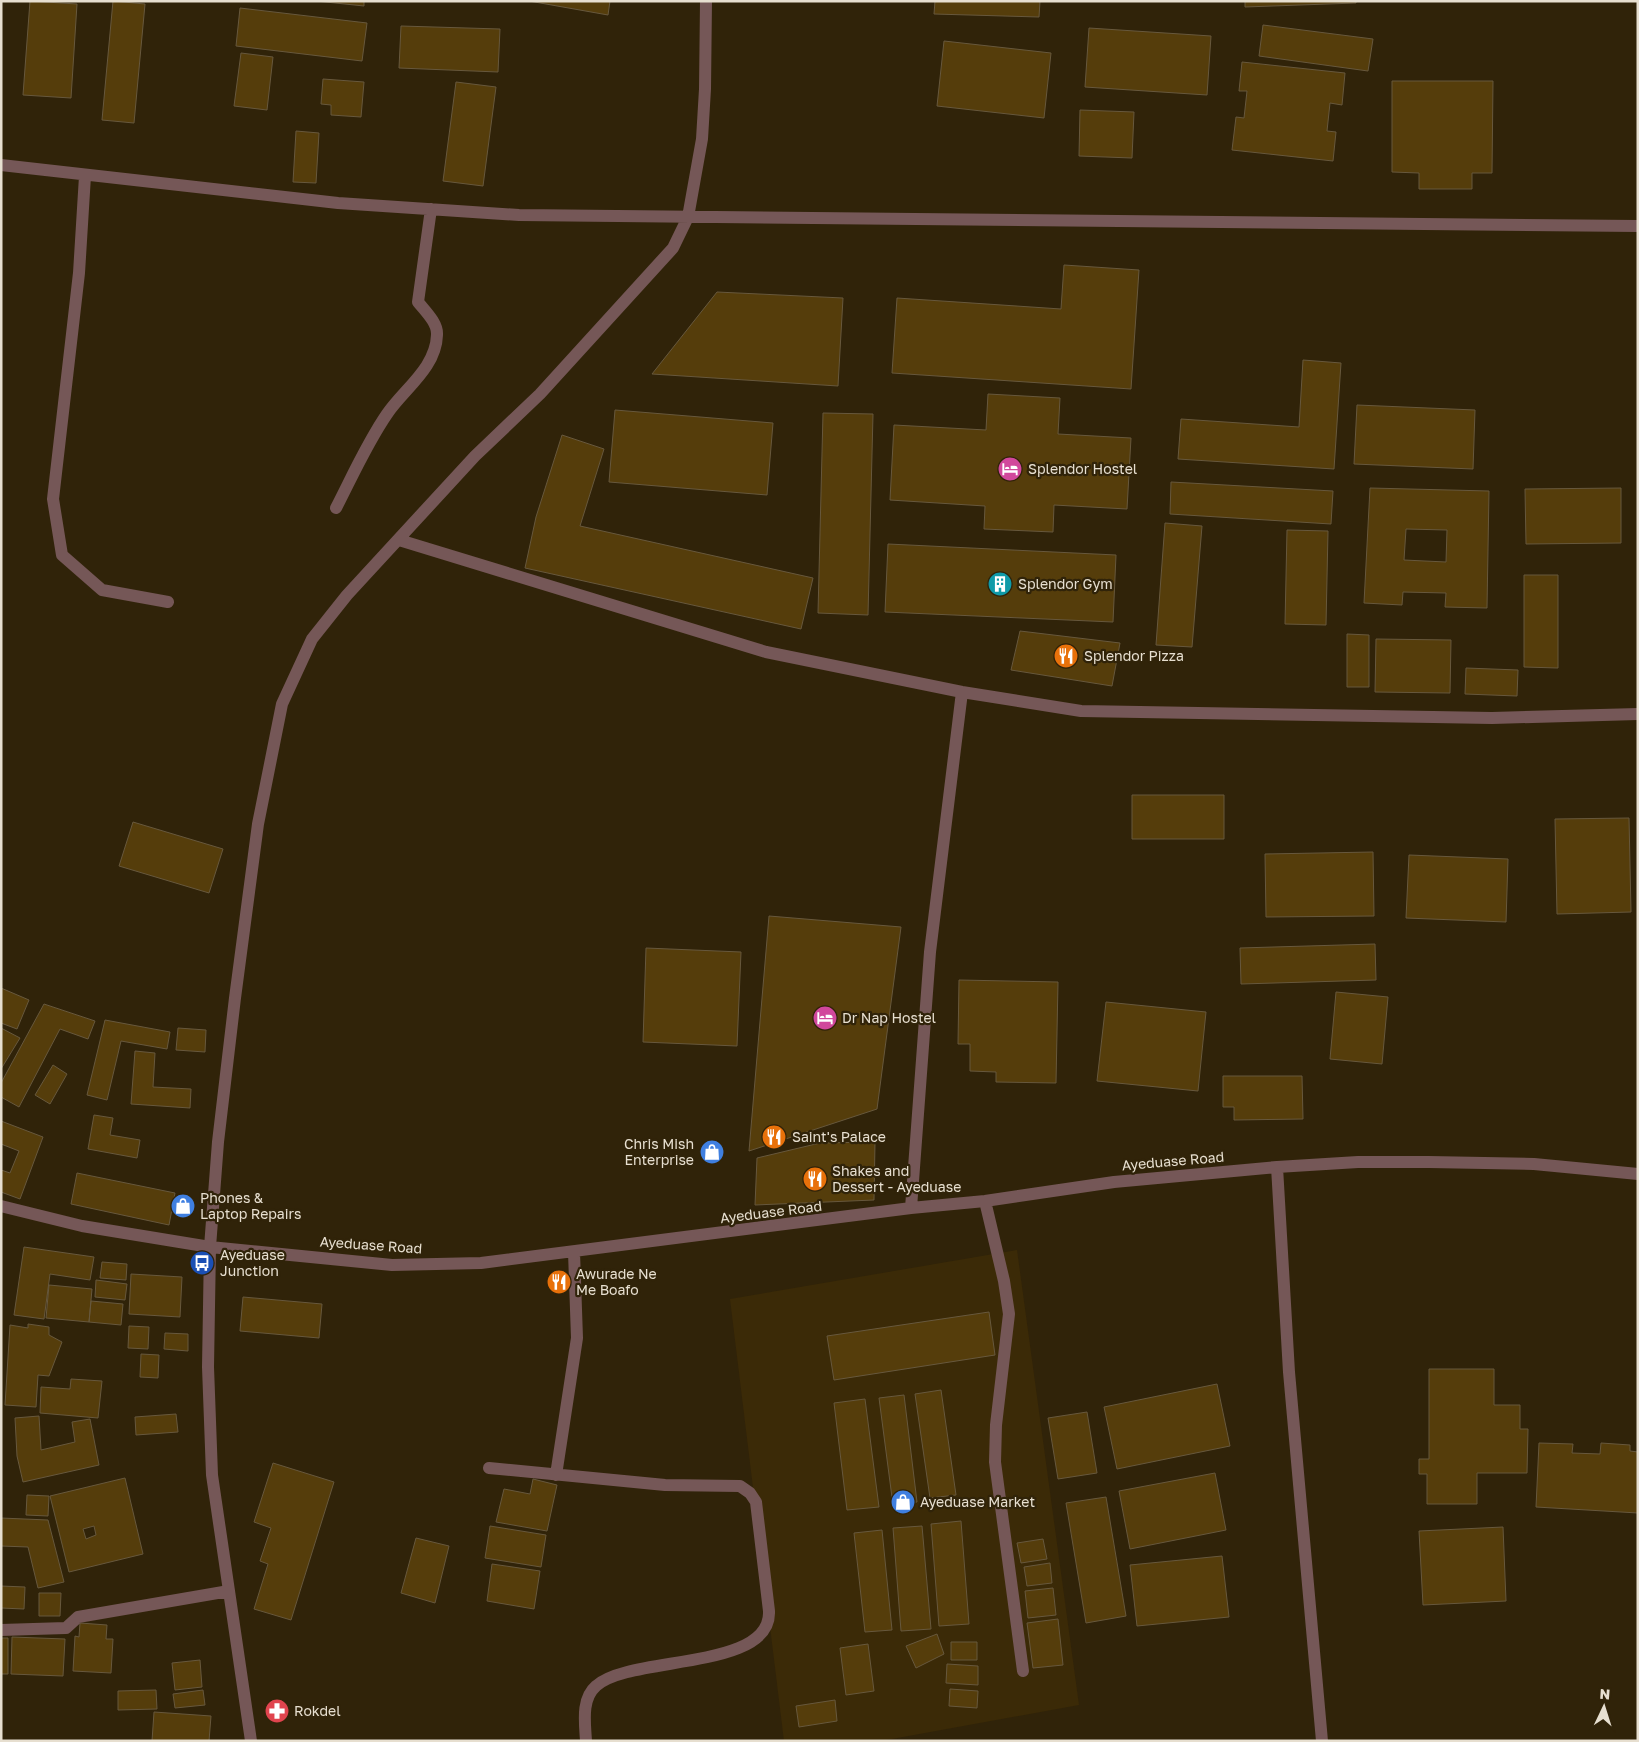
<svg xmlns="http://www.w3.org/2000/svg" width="1639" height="1742" font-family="'Golos Text',sans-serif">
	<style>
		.built { fill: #3b2a07 }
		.building { fill: #553d0b; stroke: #67583d; fill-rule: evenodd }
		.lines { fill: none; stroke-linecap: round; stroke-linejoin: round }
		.minor { stroke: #755757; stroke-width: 12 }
		.labels { text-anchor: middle; stroke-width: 4.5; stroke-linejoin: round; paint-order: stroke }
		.poi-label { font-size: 14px; fill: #e7dfd0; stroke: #302309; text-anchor: start }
		.street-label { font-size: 14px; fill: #e7dfd0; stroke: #302309 }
	</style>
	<rect width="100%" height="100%" fill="#302309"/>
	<path class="built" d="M1017 1250 1079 1705 881 1741H784L730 1299Z"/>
	<path class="building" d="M30 1 77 4 71 98 23 95Z
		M113 1 145 4 134 123 102 120Z
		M316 1H364V6Z
		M529 1H610L608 15Z
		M935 1H1040L1039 17 934 14Z
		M1245 1H1356V3L1245 7Z
		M240 8 367 23 362 61 236 46Z
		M1263 25 1373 39 1368 71 1259 56Z
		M401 26 500 29 498 72 399 68Z
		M1089 28 1211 36 1207 95 1085 87Z
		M944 41 1051 53 1044 118 937 106Z
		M241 53 273 57 267 110 234 106Z
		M1242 62 1345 73 1342 105 1330 103 1327 131 1336 132 1333 161 1232 150 1236 117 1244 118 1247 91H1239Z
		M323 79 364 82 361 117 331 115V105L321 104Z
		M1392 81H1493L1492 173H1472V189H1419V173L1392 172Z
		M456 82 496 87 483 186 443 181Z
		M1080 110 1134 112 1132 158 1079 156Z
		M296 131 319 133 316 183 293 182Z
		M1064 265 1139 270 1131 389 892 373 897 298 1061 309Z
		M717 292 843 298 838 386 652 374Z
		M1303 360 1341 363 1334 469 1178 459 1181 419 1299 427Z
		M988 394 1060 398 1058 434 1131 438 1127 509 1054 505 1053 532 984 529 985 506 890 500 894 425 986 430Z
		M1357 405 1475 410 1473 469 1354 464Z
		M615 410 773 423 767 495 609 482Z
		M823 413 873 414 868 615 818 613Z
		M562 435 604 449 580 526 813 578 801 629 525 568 536 517Z
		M1171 482 1333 491 1331 524 1170 514Z
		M1370 488 1489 491 1487 608 1445 607 1446 593 1403 592 1402 605 1364 603ZM1406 529 1447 530 1446 562 1404 560Z
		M1621 488V543L1526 544 1525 489Z
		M1165 523 1202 526 1192 647 1156 645Z
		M1287 530 1328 531 1326 625 1285 624Z
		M888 544 1116 555 1113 622 885 612Z
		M1524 575H1558V668L1524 667Z
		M1020 631 1120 643 1112 686 1011 670Z
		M1347 634 1369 635V687H1347Z
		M1376 639 1451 640 1450 693 1375 692Z
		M1466 668 1518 670 1517 696 1465 694Z
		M1132 795H1224V839H1132Z
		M1629 818 1631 912 1557 914 1555 819Z
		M133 822 223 849 209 893 119 866Z
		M1373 852 1374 916 1266 917 1265 854Z
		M1409 855 1508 859 1506 922 1406 918Z
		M769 916 901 927 877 1109 749 1151Z
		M1375 944 1376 980 1241 984 1240 948Z
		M646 948 741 952 737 1046 643 1042Z
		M959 980 1058 982 1056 1083 996 1082V1072L970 1071V1044H958Z
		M1 988 29 1000 17 1029 1 1023Z
		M1336 992 1388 997 1382 1064 1330 1059Z
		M1106 1002 1206 1012 1198 1091 1097 1081Z
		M44 1004 95 1021 88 1039 60 1029 19 1107 1 1097V1083Z
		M105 1020 170 1032 167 1049 121 1041 107 1100 87 1095Z
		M1 1028 20 1038 1 1069Z
		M178 1028 206 1030 205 1052 176 1050Z
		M135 1051 155 1053 153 1087 191 1089 190 1108 131 1104Z
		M53 1065 67 1074 50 1104 35 1095Z
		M1223 1076H1302L1303 1119 1234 1120V1107H1223Z
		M94 1115 113 1118 110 1135 140 1140 137 1158 88 1149Z
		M1 1121 43 1137 20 1199 1 1192V1170L10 1173 19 1151 1 1144Z
		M875 1142 874 1200 755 1205 757 1158 820 1143Z
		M77 1173 175 1193 169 1225 71 1204Z
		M24 1247 94 1257 90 1280 50 1274 44 1319 14 1315Z
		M102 1262 127 1264 126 1280 100 1278Z
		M131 1274 182 1277 180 1317 129 1314Z
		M96 1280 127 1284 125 1300 95 1297Z
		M49 1285 92 1289 89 1322 46 1318Z
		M243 1297 322 1304 319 1338 240 1331Z
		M91 1301 123 1304 121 1325 89 1322Z
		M989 1312 995 1355 834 1380 827 1336Z
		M28 1324 49 1327V1335L62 1342 49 1376 38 1375 36 1407 5 1405 10 1325 28 1328Z
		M129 1326 149 1327 148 1349 128 1348Z
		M165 1333 188 1334V1351L164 1349Z
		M141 1354 159 1355 158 1378 140 1377Z
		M1429 1369H1494V1405H1520V1429H1528L1527 1473H1477V1504H1427V1474H1419V1459H1429Z
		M71 1379 102 1381 98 1418 40 1413 41 1387 70 1389Z
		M1217 1384 1230 1446 1117 1469 1104 1407Z
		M941 1390 956 1495 930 1498 915 1394Z
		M904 1395 917 1502 893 1505 879 1398Z
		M865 1399 879 1507 847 1510 834 1403Z
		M1087 1412 1097 1473 1058 1479 1048 1418Z
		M176 1414 178 1432 136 1435 135 1417Z
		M39 1416 41 1450 75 1442 72 1422 90 1419 99 1465 23 1482 17 1456 15 1418Z
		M1539 1443 1573 1444 1572 1453 1600 1454 1601 1443 1630 1445V1451L1638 1452V1513L1536 1507Z
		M273 1463 334 1482 291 1620 254 1609 268 1564 260 1561 271 1528 254 1522Z
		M1215 1473 1226 1530 1130 1549 1119 1491Z
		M125 1478 143 1554 69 1572 50 1496ZM94 1526 96 1535 86 1539 83 1529Z
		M533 1479 557 1485 547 1531 496 1522 504 1489 530 1494Z
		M27 1495 49 1496 48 1516 26 1515Z
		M1106 1497 1126 1616 1086 1623 1066 1503Z
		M1 1518 48 1520 64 1582 38 1588 28 1547 1 1546Z
		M961 1521 969 1624 939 1626 931 1524Z
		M490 1526 546 1535 541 1567 485 1558Z
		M922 1526 931 1629 901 1631 893 1528Z
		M1503 1527 1506 1601 1423 1605 1419 1531Z
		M882 1530 892 1630 865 1632 854 1533Z
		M416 1538 449 1546 435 1603 401 1593Z
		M1043 1539 1047 1559 1021 1563 1017 1543Z
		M1222 1556 1229 1617 1137 1626 1130 1565Z
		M1050 1563 1052 1583 1027 1586 1024 1567Z
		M492 1564 540 1571 534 1609 487 1601Z
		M1 1586 25 1587 24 1609 1 1608Z
		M1053 1588 1056 1615 1028 1618 1025 1591Z
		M39 1593H61L60 1616H39Z
		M1058 1619 1063 1665 1033 1668 1027 1623Z
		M80 1623 107 1625 106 1639H113L111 1673 73 1671 75 1636 79 1637Z
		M937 1634 944 1654 916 1668 906 1646Z
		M12 1637 65 1639 63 1676 11 1674Z
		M1 1638H8V1674H1Z
		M951 1642H977V1660H951Z
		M868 1644 874 1691 846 1695 840 1648Z
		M200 1660 202 1687 175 1690 172 1663Z
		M947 1664 978 1666V1685L946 1683Z
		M950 1689 978 1691 977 1708 949 1706Z
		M156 1690 157 1709 118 1710V1691Z
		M203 1690 205 1705 175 1708 173 1694Z
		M835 1700 837 1721 799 1727 796 1706Z
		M154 1712 211 1716 209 1741H152Z"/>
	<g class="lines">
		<path class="minor" d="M1 165 338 203 519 215 1638 226
			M85 176 79 273 53 499 62 555 102 590 168 602
			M336 508C352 477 367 443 387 414 404 389 436 368 437 335 438 323 425 311 418 302L431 209
			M399 540 766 652 962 692 1081 711 1492 718 1638 714
			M1277 1167 1289 1372 1322 1741
			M985 1201 1004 1281 1009 1314 996 1425 995 1462 1023 1671
			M1 1206 82 1226 210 1247 392 1265 481 1263 911 1208 985 1201 1114 1182 1277 1167 1358 1162H1429L1534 1164 1638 1174
			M911 1208 930 952 962 692
			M489 1468 665 1485 740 1486 750 1493 756 1502 769 1611C772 1671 629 1655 596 1686 581 1699 585 1723 586 1741
			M556 1475 577 1338 574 1252
			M1 1630 66 1628 78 1617 229 1591
			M251 1741 212 1475 208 1367 210 1247 218 1142 235 998 258 824 282 704 312 639 347 595 475 456 540 394 673 248 688 217 702 139 705 89 706 1"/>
	</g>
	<defs>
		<symbol id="hotel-disc" viewBox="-11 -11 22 22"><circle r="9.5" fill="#d1479c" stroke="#302309"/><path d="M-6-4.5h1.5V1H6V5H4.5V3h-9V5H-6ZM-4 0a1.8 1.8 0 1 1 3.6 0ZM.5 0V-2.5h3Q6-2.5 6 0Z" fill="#fff"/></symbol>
		<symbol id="building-disc" viewBox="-11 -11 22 22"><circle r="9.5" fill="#0f9aa8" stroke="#302309"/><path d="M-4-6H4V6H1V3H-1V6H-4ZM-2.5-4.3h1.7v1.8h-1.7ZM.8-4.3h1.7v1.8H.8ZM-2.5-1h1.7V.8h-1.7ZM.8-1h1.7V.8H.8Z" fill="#fff"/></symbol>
		<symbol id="restaurant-disc" viewBox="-11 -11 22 22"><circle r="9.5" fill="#e8710a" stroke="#302309"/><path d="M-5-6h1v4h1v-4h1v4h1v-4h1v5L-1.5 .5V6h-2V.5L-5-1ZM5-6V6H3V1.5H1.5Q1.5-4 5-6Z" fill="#fff"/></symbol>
		<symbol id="shop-disc" viewBox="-11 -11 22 22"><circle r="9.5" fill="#3f7fe0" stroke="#302309"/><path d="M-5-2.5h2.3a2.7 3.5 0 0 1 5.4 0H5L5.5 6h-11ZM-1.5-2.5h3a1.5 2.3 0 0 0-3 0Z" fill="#fff"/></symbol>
		<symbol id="bus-disc" viewBox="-11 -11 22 22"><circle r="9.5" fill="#1a4fb4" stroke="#302309"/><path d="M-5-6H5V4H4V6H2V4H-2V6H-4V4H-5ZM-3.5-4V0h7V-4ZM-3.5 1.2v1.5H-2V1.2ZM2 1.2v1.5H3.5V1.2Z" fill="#fff"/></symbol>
		<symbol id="pharmacy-disc" viewBox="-11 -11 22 22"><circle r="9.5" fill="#e0444e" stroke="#302309"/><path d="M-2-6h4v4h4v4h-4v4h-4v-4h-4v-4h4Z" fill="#fff"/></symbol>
	</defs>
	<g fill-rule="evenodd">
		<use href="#hotel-disc" x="996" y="455" width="28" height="28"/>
		<use href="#building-disc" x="986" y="570" width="28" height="28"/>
		<use href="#restaurant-disc" x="1052" y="642" width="28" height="28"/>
		<use href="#hotel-disc" x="811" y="1004" width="28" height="28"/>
		<use href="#restaurant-disc" x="760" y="1123" width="28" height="28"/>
		<use href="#shop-disc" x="698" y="1138" width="28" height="28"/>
		<use href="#restaurant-disc" x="801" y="1165" width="28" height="28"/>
		<use href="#shop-disc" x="169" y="1192" width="28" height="28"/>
		<use href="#bus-disc" x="188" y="1249" width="28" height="28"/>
		<use href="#restaurant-disc" x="545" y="1268" width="28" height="28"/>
		<use href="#shop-disc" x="889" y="1488" width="28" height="28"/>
		<use href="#pharmacy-disc" x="263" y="1697" width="28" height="28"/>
	</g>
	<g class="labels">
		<g class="poi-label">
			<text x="1028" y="474">Splendor Hostel</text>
			<text x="1018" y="589">Splendor Gym</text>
			<text x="1084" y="661">Splendor Pizza</text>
			<text x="842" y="1023">Dr Nap Hostel</text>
			<text x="792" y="1142">Saint's Palace</text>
			<text x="694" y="1149" text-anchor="end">Chris Mish<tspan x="694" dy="16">Enterprise</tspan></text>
			<text x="832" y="1176">Shakes and<tspan x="832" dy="16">Dessert - Ayeduase</tspan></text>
			<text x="200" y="1203">Phones &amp;<tspan x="200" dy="16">Laptop Repairs</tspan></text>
			<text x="220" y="1260">Ayeduase<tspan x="220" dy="16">Junction</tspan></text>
			<text x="576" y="1279">Awurade Ne<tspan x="576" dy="16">Me Boafo</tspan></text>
			<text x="920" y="1507">Ayeduase Market</text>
			<text x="294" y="1716">Rokdel</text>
		</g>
		<g class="street-label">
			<text transform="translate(1173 1161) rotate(-5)" y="5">Ayeduase Road</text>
			<text transform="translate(771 1212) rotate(-7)" y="5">Ayeduase Road</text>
			<text transform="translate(371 1245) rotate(4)" y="5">Ayeduase Road</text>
		</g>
	</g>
	<rect width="1639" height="1742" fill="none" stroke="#e7dfd0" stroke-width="5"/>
	<g transform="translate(1604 1707) rotate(4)" stroke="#302309" stroke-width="4" paint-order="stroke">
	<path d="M0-4L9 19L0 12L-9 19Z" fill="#e7dfd0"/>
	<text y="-8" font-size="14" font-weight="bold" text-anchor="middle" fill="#e7dfd0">N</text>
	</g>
</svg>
